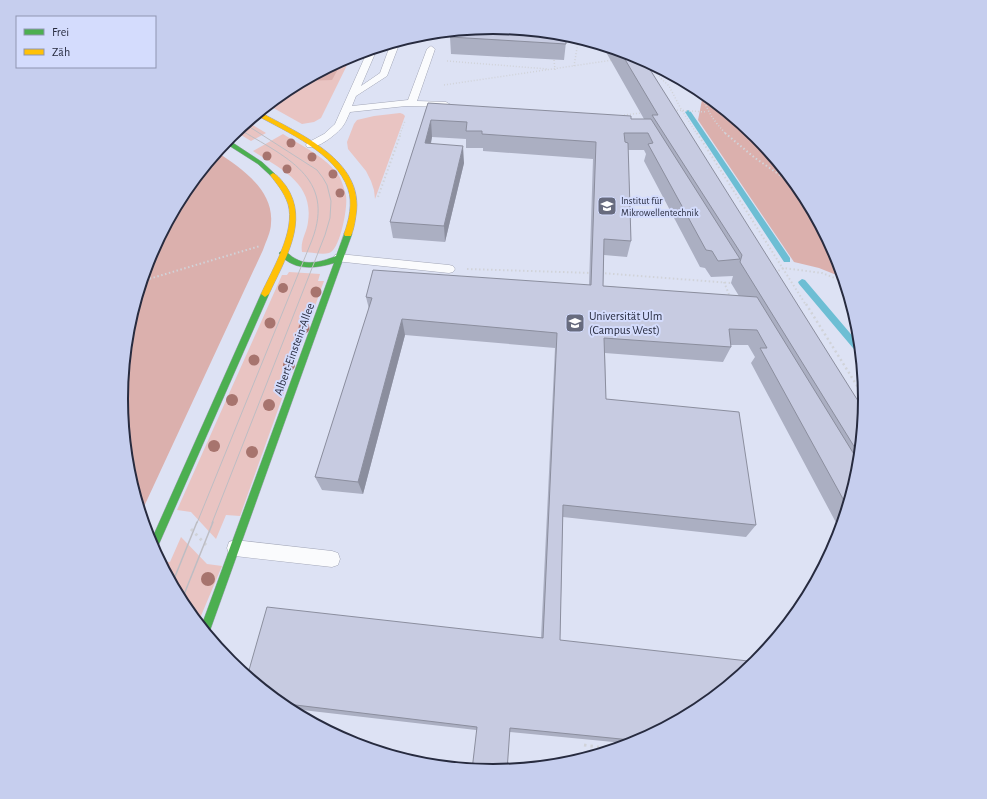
<svg xmlns="http://www.w3.org/2000/svg" width="987" height="799" font-family="'Alegreya Sans',sans-serif">
	<style>
		.green { fill: #e9c4c2 }
		.forest { fill: #dbb0ad }
		.lines { fill: none; stroke-linecap: round; stroke-linejoin: round }
		.stream { fill: #6dbed4; fill-rule: evenodd }
		.lane-casing { stroke: #a2a6b7; stroke-width: 1 }
		.fast-casing { stroke: #a2a6b7; stroke-width: 1 }
		.slow-casing { stroke: #a2a6b7; stroke-width: 1 }
		.path-far3 { stroke: #d1d3d9; stroke-width: 1.5; stroke-dasharray: 1 2; stroke-linecap: butt }
		.path-far2 { stroke: #d1d3d9; stroke-width: 2; stroke-dasharray: 1.5 2.5; stroke-linecap: butt }
		.path-far1 { stroke: #d1d3d9; stroke-width: 2.5; stroke-dasharray: 2 3; stroke-linecap: butt }
		.path { stroke: #d1d3d9; stroke-width: 3; stroke-dasharray: 2.5 4; stroke-linecap: butt }
		.lane { fill: #fafbfd; fill-rule: evenodd }
		.fast { fill: #4caf50; fill-rule: evenodd }
		.slow { fill: #ffc107; fill-rule: evenodd }
		.tram-far1 { stroke: #bdbdc3; stroke-width: 1 }
		.tram { stroke: #bdbdc3; stroke-width: 1.5 }
		.tree { fill: #a7746e }
		.wall { fill: #abafc2; fill-rule: evenodd }
		.shaded-wall { fill: #8b8e9e }
		.building { fill: #c7cbe1; stroke: #8b8e9e }
		.labels { text-anchor: middle; stroke-width: 4; stroke-linejoin: round; paint-order: stroke }
		.far-poi-label { font-size: 10px; fill: #272b3f; stroke: #d4dcfd; text-anchor: start }
		.poi-label { font-size: 12px; fill: #272b3f; stroke: #d4dcfd; text-anchor: start }
		.street-label { font-size: 12px; fill: #272b3f; stroke: #d4dcfd }
		.rim { fill: none; stroke: #272b3f; stroke-width: 2 }
	</style>
	<rect width="100%" height="100%" fill="#dde2f4"/>
	<path class="green" d="M352 55 321 118 314 122 302 124 268 105 287 90Z
		M400 113 403 114 405 116 375 199 374 190 371 181 366 171 348 149 347 142 354 124 357 120 374 116Z
		M248 122 266 133 251 141 236 132Z
		M283 134C302 146 326 157 339 176 342 181 345 191 346 196 348 207 340 250 329 253 322 255 310 252 302 252 300 241 307 232 308 222 314 183 281 169 253 151Z
		M289 272 320 274 318 281H324L240 516 226 515 216 539 191 512 177 510 282 275H287Z
		M181 537 207 564 222 566 198 623 184 606 159 561 170 562Z"/>
	<path class="forest" d="M343 60 332 80 304 81Z
		M708 96 757 136 803 193 838 257 844 278 819 268 794 262 698 120 702 100Z
		M217 152C241 168 274 190 271 223 271 232 266 241 263 250L141 513 128 472 121 399 128 327 149 257 184 192Z"/>
	<g class="lines">
		<path class="stream" d="M688 110 691 112 790 258V262H784L685 112Z
			M802 279 805 280 861 346 862 355 858 354 799 284 798 282Z"/>
		<defs>
			<path id="lane" d="M399 41 400 42 387 76 356 96 352 106 408 100 427 49 431 46 435 49 417 101 446 102 451 105 449 107 406 106 350 112C348 116 346 122 343 126 337 134 317 150 307 147L306 145 307 143 324 134 335 124 368 50 376 48 377 49 361 86 380 73 391 43Z
				M339 254 449 265 453 266 455 269 453 272 449 273 335 261 333 258 335 255Z
				M235 540 332 551 338 553 340 559 338 565 332 567 235 556 229 554 227 548 229 542Z"/>
			<path id="fast" d="M227 139 262 162 275 174V176H271L258 164 225 143Z
				M345 232H351L352 234 208 636 201 627 334 263C315 269 292 271 279 253L283 250C288 252 291 257 296 259 308 266 324 261 336 256Z
				M265 291 269 294 155 553 150 543 261 294Z"/>
			<path id="slow" d="M260 112C299 134 365 160 356 215 355 222 354 229 351 236H345L344 234C349 220 353 203 348 189 336 153 287 132 256 115Z
				M273 173C278 175 282 181 286 186 310 221 284 261 269 294L265 297 261 294C272 270 296 231 288 204 284 192 277 184 270 175Z"/>
		</defs>
		<use href="#lane" class="lane-casing"/>
		<use href="#fast" class="fast-casing"/>
		<use href="#slow" class="slow-casing"/>
		<path class="path-far3" d="M554 60 555 70
			M447 61 548 69
			M574 66 578 42
			M648 66 669 86 681 109 697 134
			M444 85 613 60
			M701 91C706 110 713 120 726 134
			M674 110 707 112
			M624 115 641 113
			M400 134 405 121"/>
		<path class="path-far2" d="M697 133 806 305
			M725 133 755 158 799 188
			M378 197 401 133
			M467 269 592 273
			M601 273 731 283
			M775 273 783 268 822 273 845 282
			M142 281 260 246
			M724 282 730 297"/>
		<path class="path-far1" d="M806 304 866 400"/>
		<path class="path" d="M191 529 207 546
			M584 745 617 750"/>
		<use href="#lane" class="lane"/>
		<use href="#fast" class="fast"/>
		<use href="#slow" class="slow"/>
		<path class="tram-far1" d="M197 523 312 240C336 177 285 157 239 129
			M212 523 325 235 330 218 331 201 327 185 323 178 317 170 245 124"/>
		<path class="tram" d="M172 584 197 522
			M181 602 213 522"/>
	</g>
	<g class="tree">
		<circle cx="291" cy="143" r="4.5"/>
		<circle cx="267" cy="156" r="4.5"/>
		<circle cx="312" cy="157" r="4.5"/>
		<circle cx="287" cy="169" r="4.5"/>
		<circle cx="333" cy="174" r="4.5"/>
		<circle cx="340" cy="193" r="4.5"/>
		<circle cx="283" cy="288" r="5"/>
		<circle cx="316" cy="292" r="5.5"/>
		<circle cx="270" cy="323" r="5.5"/>
		<circle cx="304" cy="328" r="5.5"/>
		<circle cx="254" cy="360" r="5.5"/>
		<circle cx="289" cy="365" r="6"/>
		<circle cx="232" cy="400" r="6"/>
		<circle cx="269" cy="405" r="6"/>
		<circle cx="214" cy="446" r="6"/>
		<circle cx="252" cy="452" r="6"/>
		<circle cx="208" cy="579" r="7"/>
	</g>
	<path class="wall" d="M494 27 566 34 597 43 566 42 564 60 451 54 450 37 452 31Z
		M602 45 636 55 865 412 859 472 841 532 751 363 755 357 748 345H730L731 347 723 362 605 353 606 399 756 525 746 537 563 517 560 640 700 709 634 744 510 732 476 730 285 708 247 677 541 638 555 348 405 335 363 494 322 490 315 477 369 309 366 297 589 285 593 159 483 151V148H466V139L432 137 431 144 464 163 445 242 393 238 390 222 428 103 631 119H644ZM628 150H644L646 154 644 161 700 267 705 268 711 277 733 276 731 283 739 296 603 286 604 255 627 257 631 241Z"/>
	<path class="shaded-wall" d="M431 120 432 137 427 160 425 143Z
		M463 146 464 163 445 242 444 226Z
		M402 319 405 335 363 494 358 482Z"/>
	<path class="building" d="M490 27H494L510 29V31L528 32V30L566 34V44L450 37 452 31 475 29 489 30Z
		M620 51 636 55 644 60 865 412 860 456 740 262 742 255 652 115H658Z
		M428 103 631 116V119H651L740 259 718 261 712 251 706 250 648 144 653 143 648 133H624L625 142 628 143 631 241 604 239 603 286 757 297 860 464 859 472 848 508 760 348H767L757 330 729 329 731 347 604 338 606 399 739 412 756 525 563 505 560 640 757 662 700 709 641 741 510 728 507 771 493 772 472 770 477 727 279 703 247 677 267 607 543 638 557 333 402 319 358 482 315 477 372 298 366 297 373 270 591 285 596 142 482 134V131H466L467 122 431 120 425 143 463 146 444 226 390 222Z"/>
	<defs>
		<symbol id="university-square" viewBox="-11 -11 22 22"><rect x="-9" y="-9" width="18" height="18" rx="4" fill="#676b7e" stroke="#d4dcfd"/><path d="M0-5L7-2L0 1L-7-2ZM-4 1L0 2.5L4 1V4Q0 6-4 4Z" fill="#fff"/></symbol>
	</defs>
	<g fill-rule="evenodd">
		<use href="#university-square" x="596" y="195" width="22" height="22"/>
		<use href="#university-square" x="564" y="312" width="22" height="22"/>
	</g>
	<g class="labels">
		<g class="far-poi-label">
			<text x="621" y="204">Institut für<tspan x="621" dy="12">Mikrowellentechnik</tspan></text>
		</g>
		<g class="poi-label">
			<text x="589" y="320">Universität Ulm<tspan x="589" dy="14">(Campus West)</tspan></text>
		</g>
		<g class="street-label">
			<text transform="translate(294 349) rotate(-70)" y="4">Albert-Einstein-Allee</text>
		</g>
	</g>
	<path d="M0 0H987V799H0ZM128 399a365 365 0 1 1 730 0a365 365 0 1 1-730 0Z" fill="#c6ceee" fill-rule="evenodd"/>
	<path class="rim" d="M128 399a365 365 0 1 1 730 0a365 365 0 1 1-730 0Z"/>
	<rect x="16" y="16" width="140" height="52" fill="#d4dcfd" stroke="#8f95b1"/>
	<rect x="24" y="29" width="20" height="6" fill="#4caf50" stroke="#8f95b1"/>
	<text x="52" y="36" font-size="12" fill="#272b3f">Frei</text>
	<rect x="24" y="49" width="20" height="6" fill="#ffc107" stroke="#8f95b1"/>
	<text x="52" y="56" font-size="12" fill="#272b3f">Zäh</text>
</svg>
